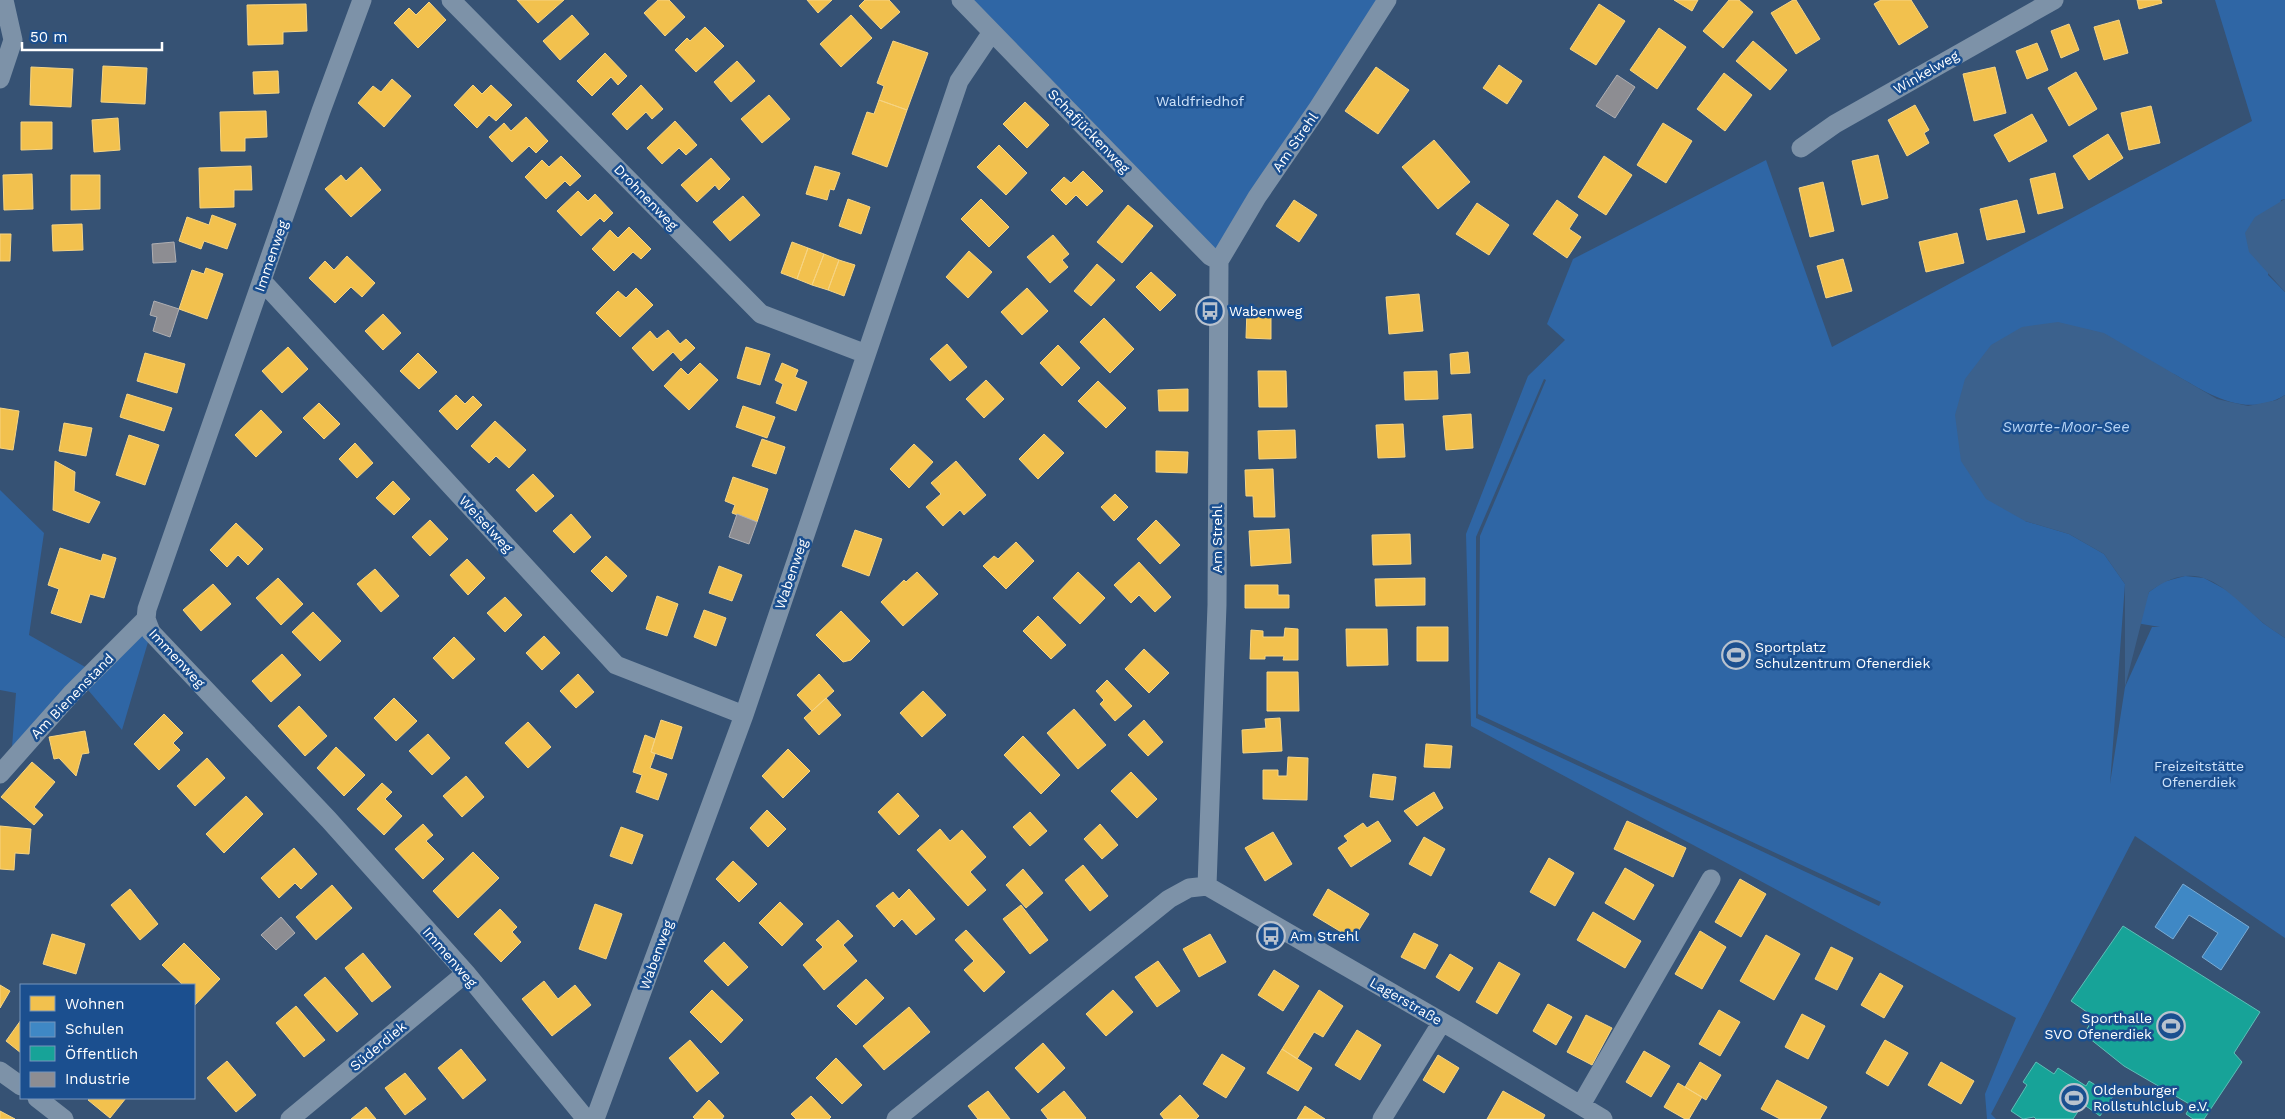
<svg xmlns="http://www.w3.org/2000/svg" width="2285" height="1119" font-family="'Work Sans',sans-serif">
	<style>
		.green { fill: #2f66a5; fill-rule: evenodd }
		.water { fill: #3b618d }
		.homes { fill: #f2c14e; stroke: #f6d483 }
		.schools { fill: #3f88c5; stroke: #79acd6 }
		.public { fill: #17a398; stroke: #5dbfb7 }
		.industry { fill: #8d8d92; stroke: #afafb3 }
		.lines { fill: none; stroke-linecap: round; stroke-linejoin: round }
		.minor { stroke: #7d92a8; stroke-width: 19 }
		.labels { text-anchor: middle; stroke-width: 5; stroke-linejoin: round; paint-order: stroke }
		.street-label { font-size: 14px; fill: #fff; stroke: #1b4f8f }
		.park-label { font-size: 14px; fill: #cfe3fa; stroke: #1b4f8f }
		.poi-label { font-size: 14px; fill: #fff; stroke: #1b4f8f; text-anchor: start }
		.water-label { font-size: 15px; font-style: italic; fill: #b5d3f5; stroke: #1b4f8f }
	</style>
	<rect width="100%" height="100%" fill="#365274"/>
	<path class="green" d="M961 0H1387L1219 261Z
		M2215 0H2285V199L2281 200 2268 275 2285 292V395C2245 419 2209 394 2174 374L2025 521 2069 534 2104 554 2125 584 2110 784 2125 687 2152 627H2160L2136 623 2149 592 2163 582 2185 576 2204 578 2232 593 2263 623 2285 638V938L2135 836 1991 1114 1996 1119H1987L1985 1094 2016 1018 1471 726 1466 534 1528 376 1565 340 1547 324 1573 259 1766 160 1832 347 2252 121ZM1544 379 1546 380 1480 536 1478 714 1881 902 1879 906 1476 718V537Z
		M0 490 44 533 29 635 94 672 146 619 151 632 122 730 83 684 11 761 16 693 0 690Z"/>
	<path class="water" d="M2285 199V292L2249 252 2245 233 2255 217Z
		M2058 322 2104 333 2217 399 2248 406 2277 400 2285 395V638C2278 633 2269 628 2262 622 2225 591 2201 554 2149 592L2125 687V584L2104 554 2069 534 2025 521 1986 499 1961 461 1955 415 1965 379 1991 345 2022 327Z"/>
	<path class="homes" d="M517 0H564L538 23Z
		M658 0H669L685 17 665 36 644 13Z
		M807 0H832L818 13Z
		M865 0H889L900 12 881 29 859 6Z
		M1674 0H1698L1692 11Z
		M1729 0H1739L1753 12 1723 48 1703 31Z
		M1793 0H1796L1820 39 1796 54 1771 13Z
		M1881 0H1911L1928 27 1899 45 1874 4Z
		M2137 0H2161L2162 3 2139 9Z
		M429 2 446 20 418 48 394 23 409 8 416 15Z
		M306 4 307 31 283 32V44L248 45 247 5Z
		M1599 4 1625 21 1596 65 1570 49Z
		M572 15 589 34 560 60 543 41Z
		M851 15 872 38 841 67 820 44Z
		M2119 20 2128 53 2104 60 2094 27Z
		M2069 24 2079 50 2061 58 2051 31Z
		M705 27 724 46 696 72 675 50 687 38 690 41Z
		M1659 28 1686 47 1657 89 1630 70Z
		M893 41 928 53 907 110 879 100 884 86 877 83Z
		M1753 41 1787 70 1770 90 1736 61Z
		M2037 43 2048 70 2027 79 2016 51Z
		M605 53 627 76 618 85 611 77 592 96 577 81Z
		M737 61 755 81 731 102 714 82Z
		M1499 65 1522 81 1507 104 1483 88Z
		M103 66 147 68 145 104 101 102Z
		M31 67 73 69 71 107 30 105Z
		M1376 67 1409 90 1378 134 1345 111Z
		M1995 67 2006 113 1974 121 1963 74Z
		M278 71 279 93 254 94 253 72Z
		M2076 72 2097 109 2069 126 2048 88Z
		M1724 73 1752 95 1725 131 1697 109Z
		M392 79 411 96 384 127 358 103 373 86 381 92Z
		M473 85 482 94 491 85 512 105 496 121 489 115 477 128 454 105Z
		M641 85 663 109 652 119 646 112 627 130 612 114Z
		M769 95 790 119 762 143 741 119Z
		M879 100 907 110 887 167 852 154 867 112 874 114Z
		M1025 102 1049 125 1027 148 1003 124Z
		M1915 105 1929 130 1924 133 1929 143 1907 156 1888 120Z
		M2151 106 2160 143 2129 150 2121 113Z
		M266 111 267 137 245 138V151H221L220 112Z
		M2032 114 2047 141 2009 162 1994 135Z
		M526 117 548 141 536 153 529 146 512 162 489 137 504 123 511 131Z
		M118 118 120 150 94 152 92 120Z
		M675 121 697 145 686 155 679 148 662 164 647 148Z
		M21 122H52V149L21 150Z
		M1663 123 1692 141 1666 183 1637 165Z
		M2108 134 2123 158 2089 180 2073 156Z
		M1434 140 1470 182 1438 209 1402 167Z
		M999 145 1027 173 1006 195 977 167Z
		M1878 155 1888 198 1862 205 1852 161Z
		M561 156 581 176 570 186 565 181 546 199 525 177 542 160 549 167Z
		M1604 156 1632 175 1606 215 1578 197Z
		M711 158 730 179 719 190 715 185 697 202 681 185Z
		M251 166 252 190H234V207L200 208 199 168Z
		M815 166 840 173 834 190 830 189 827 200 806 194Z
		M361 167 381 190 351 217 325 189 341 175 346 181Z
		M1083 171 1103 191 1087 206 1076 195 1066 205 1051 190 1064 177 1071 183Z
		M2055 173 2063 208 2038 214 2030 179Z
		M32 174 33 209 4 210 3 175Z
		M71 175H100V209L71 210Z
		M1823 182 1834 231 1810 237 1799 188Z
		M578 191 588 201 595 194 613 213 604 222 600 218 581 236 557 211Z
		M743 196 760 215 730 241 713 222Z
		M848 199 870 207 861 234 839 226Z
		M981 199 1009 227 989 247 961 219Z
		M1294 200 1317 215 1299 242 1276 226Z
		M1557 200 1578 215 1569 229 1581 237 1567 258 1533 234Z
		M2017 200 2025 232 1987 240 1980 209Z
		M1477 203 1509 225 1489 255 1456 234Z
		M1128 205 1153 226 1122 263 1097 242Z
		M212 215 236 224 227 249 204 241 201 249 179 241 187 217 209 225Z
		M82 224 83 250 53 251 52 225Z
		M629 227 651 249 641 259 633 252 614 271 592 249 610 230 618 238Z
		M1957 233 1964 263 1926 272 1919 242Z
		M0 234H11L10 261H0Z
		M1053 235 1069 254 1062 260 1068 267 1050 283 1027 257Z
		M792 242 808 248 797 279 781 273Z
		M808 248 824 254 812 285 797 279Z
		M969 251 992 272 968 298 946 277Z
		M824 254 839 260 828 290 812 285Z
		M347 256 375 283 362 297 351 287 335 303 309 278 325 261 334 270Z
		M1843 259 1852 291 1826 298 1817 266Z
		M839 260 855 265 844 296 828 290Z
		M1097 264 1115 280 1091 306 1074 291Z
		M206 268 223 274 207 319 179 309 192 270 204 274Z
		M1151 272 1176 295 1160 311 1136 287Z
		M636 288 653 305 620 337 596 313 618 291 626 298Z
		M1027 288 1048 311 1022 335 1001 312Z
		M1419 294 1423 331 1389 334 1386 297Z
		M1247 309 1271 310V339L1246 338Z
		M383 314 401 333 383 350 365 331Z
		M1104 318 1134 349 1110 373 1080 342Z
		M668 330 680 344 686 339 695 348 681 361 673 352 653 371 632 348 650 331 657 339Z
		M947 344 967 367 950 381 930 359Z
		M1058 345 1080 368 1062 386 1040 363Z
		M288 347 308 369 282 393 262 371Z
		M746 347 770 354 760 385 737 378Z
		M1468 352 1470 373 1451 374 1450 354Z
		M145 353 185 364 177 393 137 381Z
		M418 353 437 372 419 389 400 371Z
		M700 363 718 380 689 410 664 386 681 368 688 375Z
		M782 363 798 370 795 377 807 382 796 411 776 403 783 384 775 380Z
		M1258 371H1286L1287 407H1259Z
		M1437 371 1438 399 1405 400 1404 372Z
		M986 380 1004 399 984 418 966 399Z
		M1098 381 1126 408 1106 428 1078 401Z
		M1188 389V411H1159L1158 390Z
		M127 394 172 408 164 431 120 417Z
		M456 395 465 404 473 396 482 405 457 430 439 411Z
		M319 403 340 424 324 439 303 418Z
		M743 406 775 417 767 438 736 427Z
		M0 408 19 411 13 450 0 448Z
		M261 410 282 432 256 457 235 435Z
		M1471 414 1473 448 1446 450 1443 416Z
		M495 421 526 450 509 468 496 456 489 463 471 446Z
		M64 423 92 428 86 456 59 451Z
		M1403 424 1405 457 1378 458 1376 425Z
		M1295 430 1296 458 1259 459 1258 431Z
		M1044 434 1064 453 1038 479 1019 459Z
		M129 435 159 445 145 485 116 475Z
		M762 439 785 447 776 474 752 466Z
		M355 443 373 463 357 478 339 459Z
		M914 444 933 462 909 488 890 469Z
		M1156 451 1188 452 1187 473 1156 472Z
		M55 461 75 472 74 491 100 502 89 523 53 510Z
		M956 461 986 495 964 515 960 510 943 526 926 507 941 494 931 483Z
		M1273 469 1275 517H1254L1253 496H1246L1245 470Z
		M533 474 554 496 536 512 516 490Z
		M733 477 768 489 757 522 732 513 735 505 725 501Z
		M393 481 410 499 394 515 376 498Z
		M1115 494 1128 507 1114 521 1101 507Z
		M571 514 591 537 574 553 553 531Z
		M430 520 448 539 430 556 412 537Z
		M1156 520 1180 545 1160 564 1137 539Z
		M236 523 263 549 248 565 238 555 227 567 210 550Z
		M1289 529 1291 563 1251 566 1249 531Z
		M855 530 882 539 869 576 842 566Z
		M1410 534 1411 564 1373 565 1372 535Z
		M1016 542 1034 561 1006 589 983 566 994 556 998 559Z
		M60 548 101 561 103 554 116 558 104 598 90 594 81 623 51 613 59 589 48 585Z
		M606 556 627 576 612 592 591 571Z
		M467 559 485 578 468 595 450 575Z
		M1139 562 1171 597 1155 612 1139 595 1131 603 1114 585Z
		M719 566 742 575 732 601 709 593Z
		M375 569 399 596 381 612 357 584Z
		M917 572 938 594 903 626 881 602 904 580 906 582Z
		M1078 572 1105 598 1080 624 1053 598Z
		M278 578 303 604 281 625 256 598Z
		M1425 578V605L1376 606 1375 579Z
		M213 584 231 604 201 631 183 610Z
		M1245 585H1278V595H1289V608H1245Z
		M657 596 678 604 667 636 646 629Z
		M505 597 522 615 505 632 487 613Z
		M704 610 726 618 716 646 694 637Z
		M841 611 870 641 851 660 843 662 816 635Z
		M313 612 341 641 320 661 292 632Z
		M1038 616 1066 645 1051 659 1023 631Z
		M1417 627H1448V661H1417Z
		M1285 628 1298 629V660H1283L1284 656H1265V659H1250L1251 630 1263 631V637H1284Z
		M1346 629H1387L1388 665 1347 666Z
		M544 636 560 653 542 670 526 653Z
		M454 637 475 659 453 679 433 658Z
		M1144 649 1169 673 1149 693 1125 669Z
		M282 654 301 675 271 702 252 681Z
		M1267 672H1298L1299 711H1267Z
		M578 674 594 692 576 708 560 691Z
		M819 674 834 691 812 711 797 695Z
		M1107 680 1132 706 1115 721 1100 704 1104 700 1096 691Z
		M923 691 946 715 922 737 900 713Z
		M394 698 417 721 396 741 374 718Z
		M826 698 841 715 819 735 804 718Z
		M299 706 327 736 305 756 278 726Z
		M1074 709 1106 745 1078 769 1047 733Z
		M164 714 183 733 173 743 180 750 159 770 134 744Z
		M1280 718 1282 751 1243 753 1242 730 1266 728 1265 719Z
		M661 720 682 727 672 759 651 752Z
		M1144 720 1163 742 1148 756 1128 735Z
		M528 722 551 747 528 768 505 743Z
		M85 731 89 753 82 754 76 776 59 758 54 759 49 737Z
		M428 734 450 758 432 775 409 751Z
		M645 735 655 739 651 752 655 754 650 768 667 774 658 800 636 792 642 775 633 772Z
		M1023 736 1060 775 1041 794 1004 755Z
		M1426 744 1452 746 1450 768 1424 767Z
		M336 747 365 775 344 796 317 768Z
		M788 749 810 771 783 798 762 776Z
		M1288 757 1308 758 1307 800 1263 799V770H1278V776H1287Z
		M207 758 225 778 195 806 177 786Z
		M32 762 55 782 34 807 43 815 34 825 1 797Z
		M1131 772 1157 799 1137 818 1111 791Z
		M1373 774 1396 777 1393 800 1370 797Z
		M466 776 484 797 462 817 443 796Z
		M382 783 392 792 385 799 402 816 384 835 357 809Z
		M1434 792 1443 808 1417 826 1404 811Z
		M898 793 919 816 899 835 878 812Z
		M246 796 263 814 224 853 206 834Z
		M767 810 786 829 768 847 750 828Z
		M1030 812 1047 831 1030 846 1013 827Z
		M1378 821 1391 841 1351 867 1338 848 1348 841 1344 836 1363 823 1367 828Z
		M1627 821 1686 848 1673 877 1614 849Z
		M423 824 433 835 426 841 444 859 423 879 395 849Z
		M1100 824 1118 845 1102 859 1084 839Z
		M0 826 31 829 29 854 15 853 14 870 0 869Z
		M621 827 643 835 632 864 610 856Z
		M940 829 950 841 962 830 986 857 970 872 986 890 968 906 917 850Z
		M1273 832 1292 864 1265 881 1245 848Z
		M1424 837 1445 849 1431 876 1409 864Z
		M294 848 317 874 301 889 295 883 279 898 261 878Z
		M473 852 499 878 458 918 433 891Z
		M1549 858 1574 873 1555 906 1530 892Z
		M733 861 757 884 739 902 716 879Z
		M1083 865 1108 896 1090 911 1065 880Z
		M1625 868 1654 885 1634 920 1605 903Z
		M1023 869 1043 893 1026 908 1006 885Z
		M1740 879 1766 894 1741 937 1715 922Z
		M332 885 352 908 316 940 296 917Z
		M130 889 158 924 140 940 111 905Z
		M909 889 935 919 916 935 902 919 894 927 876 906 893 892 899 899Z
		M1328 889 1369 914 1353 939 1313 915Z
		M780 902 803 924 782 946 759 923Z
		M595 904 622 914 606 959 579 949Z
		M1021 905 1048 940 1030 954 1003 919Z
		M500 909 517 927 512 932 521 942 501 962 474 934Z
		M1593 912 1641 941 1625 968 1577 940Z
		M838 920 853 936 843 945 857 961 824 990 803 965 823 947 816 940Z
		M966 930 1005 972 984 992 964 970 974 961 955 940Z
		M1700 931 1726 947 1702 989 1675 974Z
		M1414 933 1438 945 1425 969 1401 957Z
		M52 934 85 944 76 974 43 964Z
		M1210 934 1226 962 1199 977 1183 949Z
		M1766 935 1800 954 1774 1000 1740 981Z
		M724 942 748 967 728 986 704 961Z
		M184 943 220 979 194 1006V985H183L162 965Z
		M1831 947 1853 958 1837 990 1815 979Z
		M363 953 391 987 372 1002 345 968Z
		M1450 954 1473 968 1459 991 1436 977Z
		M1158 961 1180 991 1157 1007 1135 977Z
		M1499 962 1520 974 1497 1014 1476 1002Z
		M1274 970 1299 986 1283 1011 1258 995Z
		M1880 973 1903 986 1884 1018 1861 1005Z
		M325 977 358 1014 337 1032 304 995Z
		M866 979 884 998 856 1025 837 1006Z
		M544 981 558 999 575 985 591 1005 552 1036 522 999Z
		M0 985 10 991 0 1008Z
		M712 990 743 1020 721 1043 690 1012Z
		M1113 990 1133 1012 1106 1036 1086 1014Z
		M1319 990 1343 1006 1323 1037 1314 1032 1297 1059 1282 1049Z
		M1548 1004 1572 1017 1556 1045 1533 1031Z
		M296 1006 325 1040 304 1057 276 1023Z
		M909 1007 930 1032 884 1070 863 1046Z
		M1719 1010 1740 1022 1720 1056 1699 1044Z
		M1802 1014 1825 1026 1808 1059 1785 1047Z
		M1586 1015 1612 1028 1592 1065 1567 1052Z
		M21 1020V1053L6 1041Z
		M1357 1030 1381 1045 1360 1080 1335 1065Z
		M690 1040 719 1073 697 1092 669 1058Z
		M1885 1040 1908 1053 1888 1086 1866 1073Z
		M1043 1043 1065 1068 1038 1093 1015 1068Z
		M461 1049 486 1080 463 1099 438 1068Z
		M1282 1049 1312 1068 1298 1091 1267 1073Z
		M1644 1051 1670 1066 1651 1097 1626 1082Z
		M1222 1054 1245 1068 1226 1098 1203 1084Z
		M1438 1055 1459 1068 1444 1093 1423 1080Z
		M836 1058 862 1085 842 1104 816 1078Z
		M227 1061 256 1095 236 1112 207 1078Z
		M1700 1062 1721 1075 1706 1100 1685 1087Z
		M1941 1062 1974 1081 1961 1104 1928 1085Z
		M405 1073 426 1099 405 1115 385 1088Z
		M1777 1080 1827 1107 1820 1119H1780L1761 1109Z
		M1678 1083 1702 1097 1689 1119H1685L1664 1107Z
		M988 1091 1010 1119H978L968 1106Z
		M1064 1091 1086 1118 1085 1119H1048L1041 1110Z
		M1503 1091 1545 1115 1543 1119H1487Z
		M1180 1095 1199 1116 1196 1119H1164L1160 1114Z
		M811 1096 831 1117 829 1119H796L791 1114Z
		M90 1098H126L110 1118 88 1100Z
		M709 1100 724 1116 722 1119H695L693 1117Z
		M1305 1106 1325 1119H1297Z
		M366 1107 376 1119H351Z
		M0 1111 15 1119H0Z"/>
	<path class="schools" d="M2183 884 2249 927 2221 970 2202 957 2218 933 2189 915 2173 939 2155 927Z"/>
	<path class="public" d="M2123 926 2260 1012 2234 1053 2242 1062 2204 1119H2193L2186 1114 2191 1105 2124 1066 2084 1034 2094 1017 2071 1001Z
		M2036 1062 2054 1074 2058 1068 2086 1086 2089 1081 2113 1096 2100 1116 2083 1104 2073 1119H2036L2034 1117 2023 1119 2011 1111 2027 1085 2023 1082Z"/>
	<path class="industry" d="M1617 75 1635 87 1615 118 1596 106Z
		M174 242 176 262 153 263 152 244Z
		M154 301 179 309 170 337 153 331 157 317 150 315Z
		M737 514 757 522 749 544 729 537Z
		M281 917 295 933 276 950 261 935Z"/>
	<g class="lines">
		<path class="minor" d="M362 0 321 111 147 609 146 619 151 632 329 820 466 973 586 1119
			M451 0 761 314 866 354
			M961 0 1210 256 1219 261
			M0 79 13 40 4 0
			M1801 148 1835 124 2054 0
			M263 282 616 665 744 715
			M0 774 71 694 146 619
			M1207 886 1217 605 1219 261 1257 197 1318 108 1387 0
			M1207 886 1456 1030 1603 1119
			M0 1071 21 1086
			M37 1098 64 1119
			M1581 1105 1711 879
			M290 1119 466 973
			M595 1119 744 715 959 81 992 32
			M896 1119 1169 899 1189 888 1207 886
			M1382 1119 1442 1022"/>
	</g>
	<defs>
		<symbol id="bus-ring" viewBox="-11 -11 22 22"><circle r="9.5" fill="#1b4f8f" stroke="#b9c2ce" stroke-width="1.5"/><path d="M-5-6H5V4H4V6H2V4H-2V6H-4V4H-5ZM-3.5-4V0h7V-4ZM-3.5 1.2v1.5H-2V1.2ZM2 1.2v1.5H3.5V1.2Z" fill="#b9c2ce"/></symbol>
		<symbol id="stadium-ring" viewBox="-11 -11 22 22"><circle r="9.5" fill="#1b4f8f" stroke="#b9c2ce" stroke-width="1.5"/><path d="M0-5a6.5 5 0 1 0 0 10a6.5 5 0 1 0 0-10ZM-3.5-1.8h7v3.6h-7Z" fill="#b9c2ce"/></symbol>
	</defs>
	<g fill-rule="evenodd">
		<use href="#bus-ring" x="1194" y="295" width="32" height="32"/>
		<use href="#stadium-ring" x="1720" y="639" width="32" height="32"/>
		<use href="#bus-ring" x="1255" y="920" width="32" height="32"/>
		<use href="#stadium-ring" x="2155" y="1010" width="32" height="32"/>
		<use href="#stadium-ring" x="2058" y="1082" width="32" height="32"/>
	</g>
	<g class="labels">
		<g class="street-label">
			<text transform="translate(1926 72) rotate(-30)" y="5">Winkelweg</text>
			<text transform="translate(1089 131) rotate(46)" y="5">Schafjückenweg</text>
			<text transform="translate(1295 142) rotate(-55)" y="5">Am Strehl</text>
			<text transform="translate(646 197) rotate(46)" y="5">Drohnenweg</text>
			<text transform="translate(271 256) rotate(-71)" y="5">Immenweg</text>
			<text transform="translate(486 524) rotate(47)" y="5">Weiselweg</text>
			<text transform="translate(1217 539) rotate(-90)" y="5">Am Strehl</text>
			<text transform="translate(791 574) rotate(-71)" y="5">Wabenweg</text>
			<text transform="translate(177 658) rotate(47)" y="5">Immenweg</text>
			<text transform="translate(72 696) rotate(-46)" y="5">Am Bienenstand</text>
			<text transform="translate(656 955) rotate(-70)" y="5">Wabenweg</text>
			<text transform="translate(450 957) rotate(49)" y="5">Immenweg</text>
			<text transform="translate(1406 1001) rotate(30)" y="5">Lagerstraße</text>
			<text transform="translate(378 1046) rotate(-40)" y="5">Süderdiek</text>
		</g>
		<g class="park-label">
			<text x="1200" y="106">Waldfriedhof</text>
			<text x="2199" y="771">Freizeitstätte<tspan x="2199" dy="16">Ofenerdiek</tspan></text>
		</g>
		<g class="poi-label">
			<text x="1229" y="316">Wabenweg</text>
			<text x="1755" y="652">Sportplatz<tspan x="1755" dy="16">Schulzentrum Ofenerdiek</tspan></text>
			<text x="1290" y="941">Am Strehl</text>
			<text x="2152" y="1023" text-anchor="end">Sporthalle<tspan x="2152" dy="16">SVO Ofenerdiek</tspan></text>
			<text x="2093" y="1095">Oldenburger<tspan x="2093" dy="16">Rollstuhlclub e.V.</tspan></text>
		</g>
		<g class="water-label">
			<text x="2066" y="432">Swarte-Moor-See</text>
		</g>
	</g>
	<rect x="20" y="984" width="175" height="115" fill="#1b4f8f" stroke="#7695bc"/>
	<rect x="30" y="996" width="25" height="15" fill="#f2c14e" stroke="#7695bc"/>
	<text x="65" y="1009" font-size="15" fill="#ffffff">Wohnen</text>
	<rect x="30" y="1022" width="25" height="15" fill="#3f88c5" stroke="#7695bc"/>
	<text x="65" y="1034" font-size="15" fill="#ffffff">Schulen</text>
	<rect x="30" y="1046" width="25" height="15" fill="#17a398" stroke="#7695bc"/>
	<text x="65" y="1059" font-size="15" fill="#ffffff">Öffentlich</text>
	<rect x="30" y="1072" width="25" height="15" fill="#8d8d92" stroke="#7695bc"/>
	<text x="65" y="1084" font-size="15" fill="#ffffff">Industrie</text>
	<path d="M22 42v8h140v-8" fill="none" stroke="#ffffff" stroke-width="2.5"/>
	<text x="30" y="42" font-size="15" fill="#ffffff" stroke="#1b4f8f" stroke-width="4" paint-order="stroke">50 m</text>
</svg>
